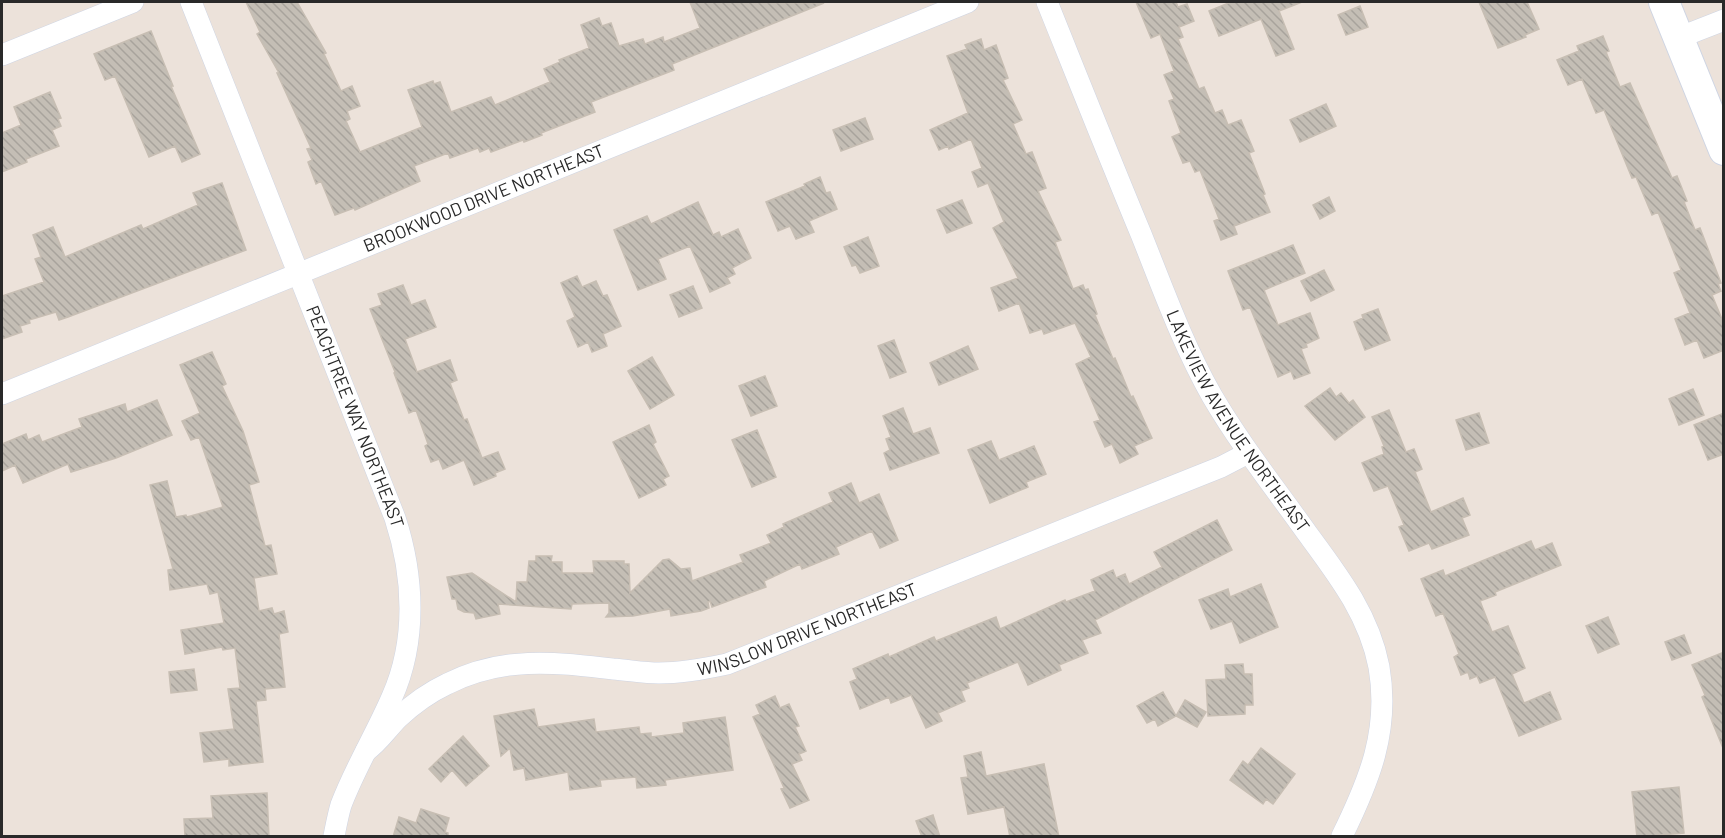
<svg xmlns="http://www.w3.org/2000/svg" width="1725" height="838" font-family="Barlow,sans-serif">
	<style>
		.building { fill: url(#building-back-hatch); stroke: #c7beb3; stroke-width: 1.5 }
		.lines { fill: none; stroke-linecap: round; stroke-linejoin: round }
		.minor-casing { stroke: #cfd5e3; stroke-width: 22 }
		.secondary-casing { stroke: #cfd5e3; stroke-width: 32 }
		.minor { stroke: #fff; stroke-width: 21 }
		.secondary { stroke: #fff; stroke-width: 30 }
		.labels { text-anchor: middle; stroke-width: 6; stroke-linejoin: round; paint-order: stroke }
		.street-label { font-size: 18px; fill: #292929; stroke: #fff }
	</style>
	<defs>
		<pattern id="building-back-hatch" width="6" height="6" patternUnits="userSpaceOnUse" patternTransform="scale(1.5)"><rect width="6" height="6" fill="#c4beb5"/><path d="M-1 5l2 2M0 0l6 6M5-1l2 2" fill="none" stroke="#a8a39c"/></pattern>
	</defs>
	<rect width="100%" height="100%" fill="#ece2da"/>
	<path class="building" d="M246 2H297L326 53 324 54 341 91 352 86 360 106 347 111 350 119 346 121 360 152 422 127 408 90 433 81 434 84 440 82 451 112 491 97 495 105 550 82 544 69 560 62 559 60 589 48 581 25 599 18 602 26 611 23 619 46 643 39 645 44 663 37 664 42 700 28 690 2 824 3 672 64 674 70 591 102 595 112 541 133 542 135 524 142 523 140 491 152 489 148 480 152 478 148 450 158 448 153 414 166 420 181 355 210 354 208 335 215 321 181 316 184 308 162 312 160 307 149 311 148 277 73H279L257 34 260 32Z
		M1136 2H1176L1178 7 1187 4 1194 21 1179 27 1183 37 1178 39 1199 89 1204 87 1215 113 1222 110 1228 125 1241 120 1254 151 1249 153 1265 194 1263 195 1270 212 1234 226 1237 234 1221 240 1214 221 1219 219 1200 170 1195 172 1190 161 1183 163 1172 137 1181 133 1169 101 1174 99 1164 75 1174 71 1160 34 1151 38Z
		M1231 2H1302L1279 11 1294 49 1276 56 1261 19 1219 36 1209 11Z
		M1479 2H1527L1539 29 1525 35 1526 37 1498 48Z
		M1360 6 1368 27 1346 35 1338 15Z
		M151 31 173 86H171L200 154 182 162 175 146 149 157 115 76 105 80 94 54Z
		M1603 36 1609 51 1606 52 1620 87 1630 83 1672 178 1677 176 1687 201 1684 202 1695 230 1700 228 1721 283 1718 284 1721 291 1712 295 1724 324V350L1704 358 1697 340 1685 345 1675 319 1690 313 1674 273 1681 270 1658 212 1652 215 1636 177 1632 178 1604 110 1596 113 1582 79 1568 85 1557 60 1579 51 1577 46Z
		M981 39 984 50 996 45 1008 78 1003 80 1022 120 1013 124 1026 154 1032 152 1046 188 1038 191 1061 240 1055 242 1073 289 1083 285 1085 290 1088 289 1097 314 1095 315 1113 359 1115 358 1131 397 1133 396 1152 438 1134 446 1138 454 1120 463 1112 444 1105 447 1094 422 1100 420 1076 364 1091 357 1075 323 1044 334 1042 329 1030 333 1019 303 999 311 991 288 1018 278 993 228 1004 222 988 183 978 187 972 172 982 168 971 139 949 149 948 146 939 150 930 130 968 113 947 56 967 49 965 45Z
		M50 92 61 118 58 119 61 126 52 130 59 146 26 159 27 162 2 172V133L21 125 14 107Z
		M1326 104 1336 126 1300 142 1290 120Z
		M865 118 873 139 841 151 833 130Z
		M820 177 826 193 830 192 837 209 809 221 814 232 796 239 790 226 778 231 766 202 805 186 804 184Z
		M222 183 246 250 68 317 59 320 56 312 29 320 30 323 20 326 22 332 2 339V296L44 282 35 259 41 257 33 235 53 227 65 257 141 225 143 229 198 205 193 193Z
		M1329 197 1335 211 1320 219 1313 205Z
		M962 200 972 223 947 233 937 210Z
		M698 202 713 235 719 232 721 237 738 229 751 258 732 268 735 274 727 278 730 283 710 292 690 246 658 259 666 279 638 290 614 230 647 216 651 224Z
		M868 237 879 266 860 273 856 265 852 266 844 247Z
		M1293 245 1305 273 1264 290 1278 325 1310 313 1319 338 1306 344 1307 347 1301 349 1310 373 1294 379 1291 371 1278 377 1250 307 1243 310 1228 271Z
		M1324 270 1334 290 1311 301 1301 281Z
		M577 276 582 287 596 281 603 296 607 295 621 326 603 334 607 346 592 352 588 342 578 347 567 321 575 317 561 283Z
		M403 285 411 305 425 300 436 327 405 339 417 372 450 360 457 380 450 383 464 420 467 419 482 458 498 452 505 469 495 473 496 476 474 485 464 460 443 469 439 459 431 462 425 446 428 444 416 410 409 413 394 373 395 372 370 309 382 305 378 294Z
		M693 286 702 308 679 317 670 295Z
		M1378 309 1390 340 1365 350 1354 322 1363 318 1362 315Z
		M894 340 906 372 890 378 878 346Z
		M968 346 978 369 939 385 930 363Z
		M212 352 226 384 222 386 243 431 259 482 249 485 265 546 271 545 277 574 254 578 259 611 272 608 274 614 284 611 288 632 279 634 285 687 265 689 266 700 256 701 263 762 229 766V759L204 762 200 733 234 729 228 689 240 688 235 648 223 650 222 647 185 654 181 630 224 623 218 592 210 594 207 584 170 590 168 570 173 569 150 485 167 481 176 517 186 515 187 517 223 507 199 437 191 440 182 421 200 413 180 365Z
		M652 357 674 395 650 409 628 371Z
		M765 376 777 406 751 416 739 386Z
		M1330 388 1336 397 1341 393 1349 403 1353 400 1365 417 1335 440 1305 406Z
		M1693 389 1704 415 1679 425 1669 399Z
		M157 400 172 435 116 458 71 472 68 464 23 483 15 465 2 471V444L26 434 28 440 39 435 42 442 82 427 79 419 125 404 127 412Z
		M903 408 913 434 930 428 939 453 890 470 884 453 890 450 886 439 891 437 883 416Z
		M1389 410 1406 452 1414 449 1422 469 1415 472 1431 512 1463 498 1470 515 1462 518 1469 535 1432 549 1429 543 1409 551 1399 527 1404 525 1388 486 1374 491 1362 463 1384 454 1382 447 1384 446 1372 417Z
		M1479 413 1489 443 1466 450 1456 420Z
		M1724 413V454L1708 460 1694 425Z
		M649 425 656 442 653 444 669 476 663 479 666 485 639 498 613 442Z
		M757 430 776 477 752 487 732 440Z
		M991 441 999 460 1034 446 1046 474 1026 482 1028 487 990 503 968 450Z
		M851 483 859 503 879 494 898 540 880 548 872 531 836 547 839 554 802 569 800 564 764 581 766 587 712 607 710 601 708 602 709 608 701 611 671 616 670 609 633 616 606 617 609 613V603L572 604 571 609 498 604 500 614 476 619 474 613 464 612 458 609 456 599H452L447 577 472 573 516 602 517 582H527L529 561H536V556H552L551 562H562V573H594L593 561H624V564H629L630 593 663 560 669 559 681 569 690 568 692 581 743 562 740 555 771 543 767 535 784 527 783 524 833 502 829 493Z
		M1217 520 1232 550 1095 620 1101 633 1082 640 1088 653 1059 665 1061 670 1028 685 1018 662 967 683 969 688 961 691 965 701 938 713 942 721 926 728 911 695 891 703 889 697 860 709 850 682 857 679 853 669 888 654 889 657 934 637 936 641 996 617 1000 629 1065 600 1066 602 1095 591 1091 580 1113 570 1116 578 1125 574 1129 584 1162 567 1154 552Z
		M1531 541 1535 550 1552 543 1561 565 1495 592 1496 595 1480 601 1492 632 1508 626 1525 668 1512 674 1524 703 1550 692 1561 719 1519 736 1495 677 1480 683 1477 676 1470 679 1468 672 1461 675 1454 657 1459 654 1443 613 1436 616 1421 579 1443 570 1445 576Z
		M1261 584 1278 627 1240 643 1232 621 1211 629 1199 600 1228 589 1230 597Z
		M1608 617 1619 644 1598 653 1586 626Z
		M1684 635 1691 653 1672 660 1665 642Z
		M1724 652V748H1723L1702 697 1705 695 1692 665Z
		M1243 664 1244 674H1252L1253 705H1245V714L1208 716 1206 680 1226 679 1225 665Z
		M194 669 197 690 171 693 169 672Z
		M1163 692 1176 716 1158 726 1155 719 1147 723 1137 706Z
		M775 696 780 708 789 704 799 726 795 727 806 751 799 754 802 760 792 764 809 800 790 808 781 789 784 788 753 717 760 714 756 705Z
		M1185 700 1206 712 1197 727 1176 716Z
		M534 709 538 727 594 719 596 732 639 727 640 734 651 733V737L684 733 683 723 725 717 733 770 665 780 666 785 637 788 636 777 600 780 601 786 570 790 568 772 526 780 524 768 514 770 510 748 501 756 494 716Z
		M463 736 489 766 466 786 452 770 441 782 429 769Z
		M1261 748 1295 774 1273 804 1266 799 1263 804 1230 780 1243 761 1248 765Z
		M981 752 986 776 1044 764 1059 837H1010L1004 807 968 814 961 778 968 777 964 756Z
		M1679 787 1684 833 1637 837 1632 792Z
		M267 793 269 837H185L184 819 213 818 211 796Z
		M421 809 449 818 445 832 448 833V837H393L399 817 416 823Z
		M933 815 940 837H922L916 821Z"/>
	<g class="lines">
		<defs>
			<g id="minor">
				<path id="s1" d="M191 2 395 518C414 576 417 641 392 697 376 734 355 768 341 805 338 815 336 826 334 836"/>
				<path id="s2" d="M1047 2C1078 79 1109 157 1141 234 1163 289 1183 345 1212 396 1240 444 1275 488 1307 533 1338 575 1369 615 1379 667 1390 731 1369 781 1342 836"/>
				<path d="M1678 38 1724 20"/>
				<path d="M2 55 133 2"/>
				<path id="s3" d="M2 394 968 2"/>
				<path id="s4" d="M366 751C379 742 387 729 398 718 412 705 430 692 447 684 503 656 553 662 613 669 628 670 644 673 659 673 682 673 704 669 727 664L1221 467 1248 453"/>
			</g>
			<path id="secondary" d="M1664 2 1724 150"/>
		</defs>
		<use href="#minor" class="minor-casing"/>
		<use href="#secondary" class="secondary-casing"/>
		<use href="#minor" class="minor"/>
		<use href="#secondary" class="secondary"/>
	</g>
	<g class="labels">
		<g class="street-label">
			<text dy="6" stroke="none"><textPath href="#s3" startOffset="520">BROOKWOOD DRIVE NORTHEAST</textPath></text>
			<text dy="6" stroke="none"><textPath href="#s1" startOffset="446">PEACHTREE WAY NORTHEAST</textPath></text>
			<text dy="6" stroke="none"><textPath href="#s2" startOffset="462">LAKEVIEW AVENUE NORTHEAST</textPath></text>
			<text dy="6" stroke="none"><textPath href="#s4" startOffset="477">WINSLOW DRIVE NORTHEAST</textPath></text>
		</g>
	</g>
	<rect width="1725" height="838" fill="none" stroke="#292929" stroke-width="6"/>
</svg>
